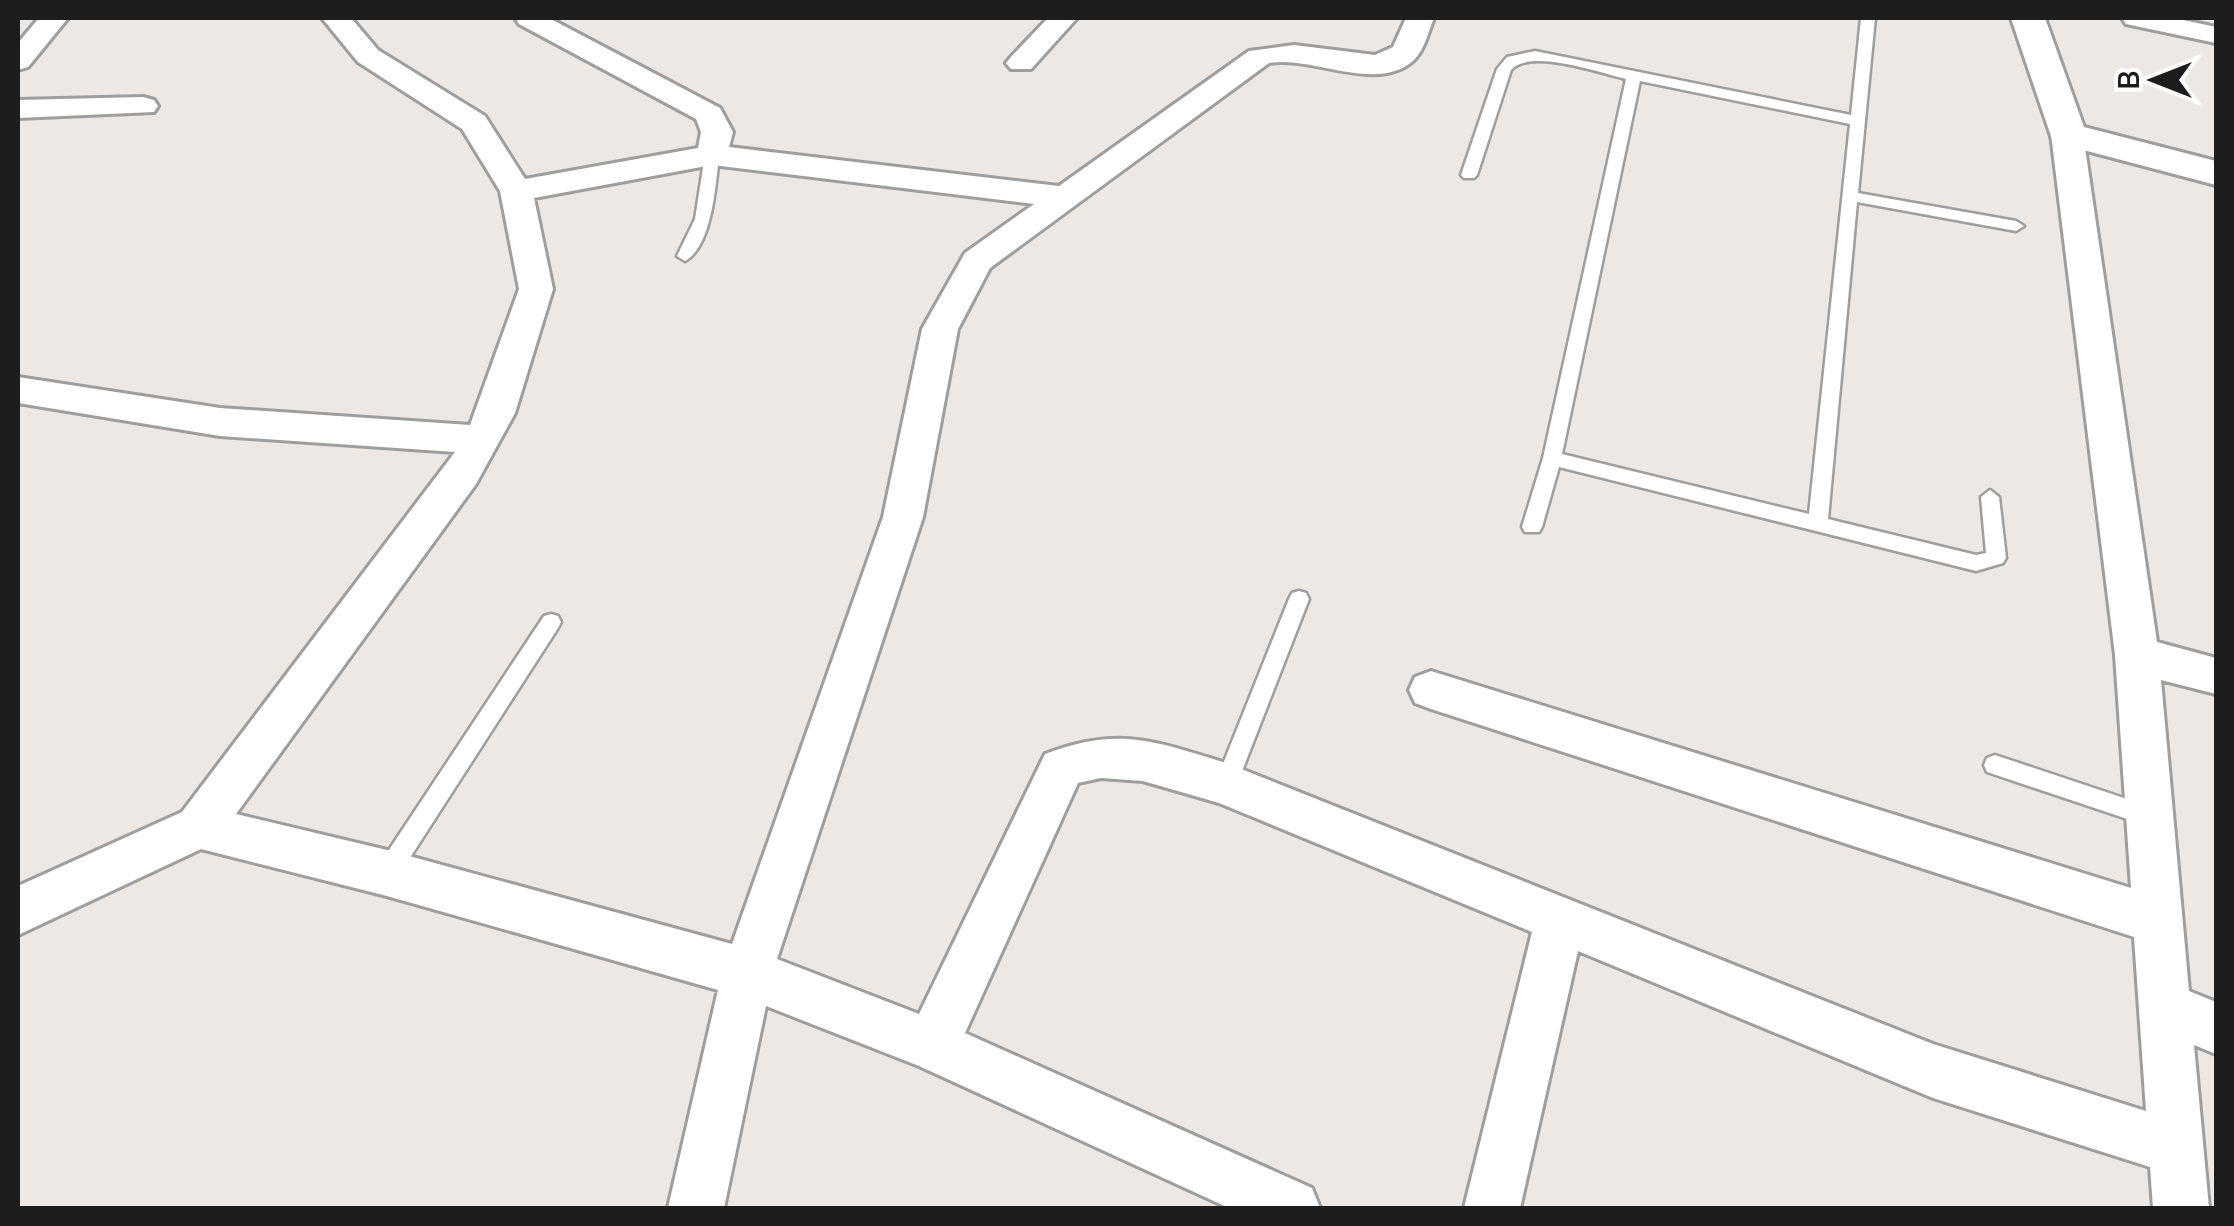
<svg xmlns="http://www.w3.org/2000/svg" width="2234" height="1226" font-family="Mulish,sans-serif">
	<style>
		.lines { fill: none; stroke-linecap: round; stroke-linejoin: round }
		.service-casing { stroke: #9e9e9e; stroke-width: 5 }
		.minor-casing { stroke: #9e9e9e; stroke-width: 6 }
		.tertiary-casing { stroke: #9e9e9e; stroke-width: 6 }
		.service { fill: #fff; fill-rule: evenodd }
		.minor { fill: #fff; fill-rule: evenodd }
		.tertiary { fill: #fff; fill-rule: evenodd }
	</style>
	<rect width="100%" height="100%" fill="#ede8e3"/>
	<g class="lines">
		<defs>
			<path id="service" d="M1861 18H1875L1858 193 2016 221 2024 226 2016 231 1857 202 1828 519 1976 555 1986 553 1981 497 1990 490 1999 497 2006 558 2003 563 1976 571 1559 467 1542 527 1539 532H1525L1522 527 1543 458 1626 79C1599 73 1530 48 1511 70L1477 175 1474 178H1464L1461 175 1497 69 1507 57 1535 51 1851 115ZM1640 81 1850 124 1809 514 1562 454Z
				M712 150 719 155C716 183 712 247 685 261L677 256 695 219 705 155Z
				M1299 591 1306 593 1309 599 1237 784 1234 791 1226 794 1218 791 1215 784 1289 599 1292 593Z
				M551 614 558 616 561 622 558 628 395 881 387 884 379 881 376 873 379 865 544 616Z
				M1995 755 2148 806 2156 809 2159 816 2156 823 2148 826 1987 772 1984 765 1987 758Z"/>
			<path id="minor" d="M39 18H68L28 67 18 70V43Z
				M322 18H351L378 50 485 116 525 179 698 148 701 132 696 119 519 24 515 18H549L720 108 733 132 729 147 1059 186 1249 51 1294 45 1375 55 1393 47 1406 18H1434C1428 32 1425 49 1414 60 1377 94 1312 55 1269 63L990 268 958 329 923 517 777 959 919 1014 1045 754C1119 726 1154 741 1226 763L1933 1044 2146 1111 2134 937 1431 709 1415 703 1409 690 1415 677 1431 671 2131 888 2115 655 2051 134 2056 127H2078L2083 134 2157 642 2216 658V694L2161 680 2189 991 2216 1002V1054L2194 1045 2209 1208H2153L2150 1167 1933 1098 1578 951 1520 1208H1464L1532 932 1219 803 1143 781 1101 778 1078 783 965 1033 1312 1188 1320 1208H1229L919 1066 766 1006 724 1208H668L718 990 387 896 201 849 18 935V886L182 812 455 452 220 436 18 403V377L220 408 470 425 519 289 500 191 462 129 358 62ZM712 165 1034 204 965 253 922 329 883 517 732 944 387 850 236 814 476 484 515 413 553 289 534 198Z
				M1048 18H1077L1031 69H1011L1006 63 1011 57Z
				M2122 18H2174L2216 27V43L2126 24Z
				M143 97 154 100 158 106 154 112 18 118V100Z"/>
			<path id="tertiary" d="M2011 18H2045L2084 127 2216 161V185L2053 142Z"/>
		</defs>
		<use href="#service" class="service-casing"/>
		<use href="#minor" class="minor-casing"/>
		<use href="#tertiary" class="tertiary-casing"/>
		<use href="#service" class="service"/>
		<use href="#minor" class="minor"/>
		<use href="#tertiary" class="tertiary"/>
	</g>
	<rect width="2234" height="1226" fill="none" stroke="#1d1d1d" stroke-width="40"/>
	<g transform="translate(2154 80) rotate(270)" stroke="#ffffff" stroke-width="8" paint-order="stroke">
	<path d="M0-8L18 38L0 25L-18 38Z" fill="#1d1d1d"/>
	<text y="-15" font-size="28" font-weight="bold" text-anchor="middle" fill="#1d1d1d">B</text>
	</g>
</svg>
